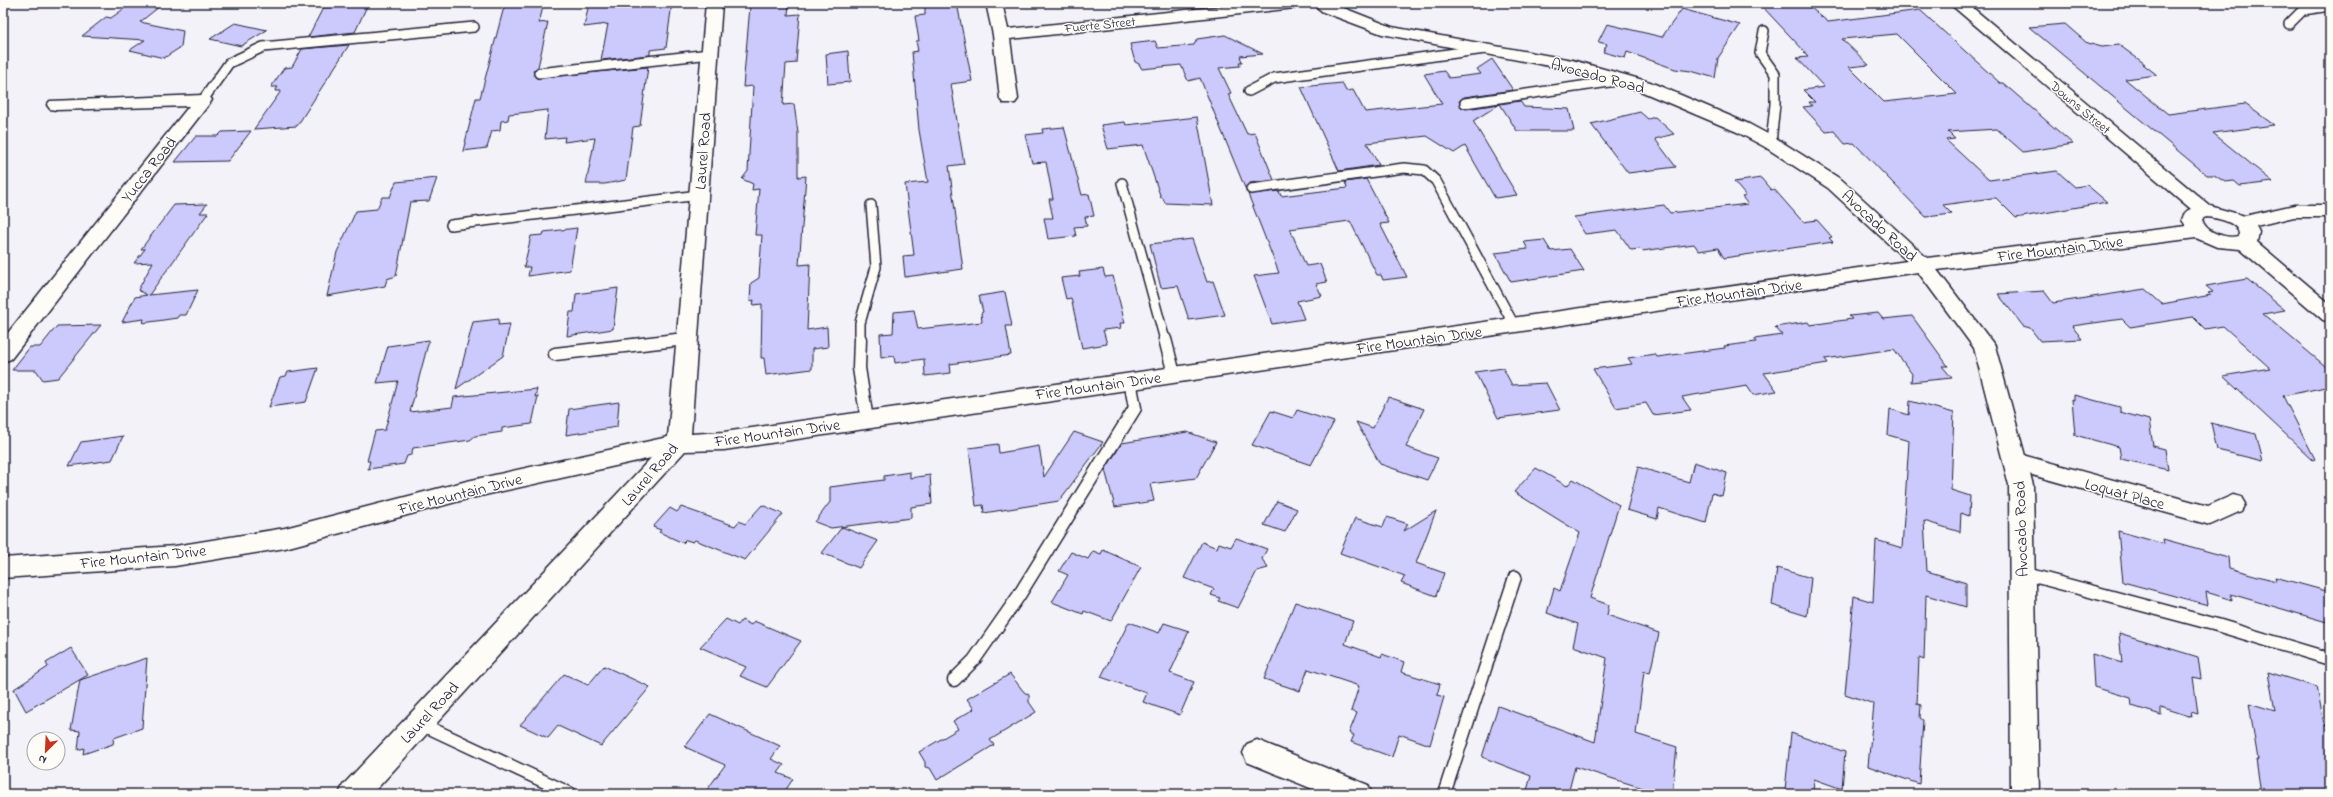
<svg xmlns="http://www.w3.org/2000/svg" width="2333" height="797" font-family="'Indie Flower',sans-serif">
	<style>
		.building { fill: #ccc9fc; stroke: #22223b; fill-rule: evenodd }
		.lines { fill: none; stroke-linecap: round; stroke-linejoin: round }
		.lane-far1-casing { stroke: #22223b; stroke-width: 12 }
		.lane-casing { stroke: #22223b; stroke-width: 15 }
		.street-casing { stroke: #22223b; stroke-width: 3 }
		.secondary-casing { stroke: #22223b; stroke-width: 3 }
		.lane-far1 { stroke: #fdfcf7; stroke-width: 9 }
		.lane { stroke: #fdfcf7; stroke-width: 12 }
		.street { fill: #fdfcf7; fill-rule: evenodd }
		.secondary { fill: #fdfcf7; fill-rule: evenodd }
		.labels { text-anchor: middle; stroke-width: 3; stroke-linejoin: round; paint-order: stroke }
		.far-street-label { font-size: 13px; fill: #22223b; stroke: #fdfcf7 }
		.street-label { font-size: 16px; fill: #22223b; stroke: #fdfcf7 }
	</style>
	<rect width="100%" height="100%" fill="#f3f2f8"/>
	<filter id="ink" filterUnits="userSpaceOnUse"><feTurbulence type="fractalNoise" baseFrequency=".025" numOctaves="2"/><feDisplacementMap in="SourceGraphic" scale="8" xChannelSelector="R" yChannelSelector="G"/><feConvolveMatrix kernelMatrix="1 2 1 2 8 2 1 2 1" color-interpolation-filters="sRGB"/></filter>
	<g filter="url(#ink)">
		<path class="building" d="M132 3H164L140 22 183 31 181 47 164 58 130 50 145 40 82 36 106 17 111 18Z
			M505 3H544L539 23 548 22 538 67 533 71 536 78 648 67 640 126 633 127 626 180 605 184H586L595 138 564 142 565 137 545 139 548 110 509 114 508 120 501 121 500 130 492 131 487 148 463 151 476 98H480Z
			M589 3H672L666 48 650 50V55L601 60 608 24 584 27Z
			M789 3 788 15 800 14 796 63 786 64 783 105 794 104 798 133V177L806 176 799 265 810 264 807 330 827 327 828 347 812 349V369L766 375 764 358H761L762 304 753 305 754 300 750 301 751 283 759 278 762 235H755L759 189 752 190 753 184 742 179 748 171 753 86 743 87 750 6Z
			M925 3H957L972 81 951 84 964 164 949 166 963 269 905 277 903 256 914 255 905 184 928 182 919 130 912 52 918 51 916 41H919L915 16 925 15Z
			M1759 3H1805L1828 22 1920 10 2000 83H2003L2073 144 2023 152 1997 129 1948 132 1955 139 1946 140 1989 180 2057 171 2075 187 2087 185 2107 202 2016 218 1996 198H1992L1943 205 1952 214 1926 217 1854 143 1845 144 1834 131 1826 132 1803 107 1812 106 1809 102H1815L1803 90 1824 87 1797 58 1808 57 1804 53H1806ZM1897 34 1957 94 1884 102 1849 67 1869 65 1842 39Z
			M361 5 367 6 355 32 308 37 323 8Z
			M1682 9 1740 25 1718 58 1715 78 1691 71 1675 69 1627 52 1625 58 1603 52 1607 44 1598 42 1607 24 1662 37Z
			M235 23 267 30 241 46 210 39Z
			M2065 24 2087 43 2102 47 2119 45 2145 64H2143L2157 75 2125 79 2168 114 2245 104 2274 125 2213 133 2273 182 2240 186 2234 181 2225 182 2214 175H2207L2029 27Z
			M1225 35 1263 54 1240 56 1242 62H1239L1240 66 1219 68 1231 93 1228 94 1247 134 1255 133 1274 180 1250 183 1245 188 1200 78 1188 81 1181 65 1142 69 1139 64 1135 62 1130 44 1155 41 1158 48 1194 45 1197 39Z
			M349 45 297 126 254 129 281 91H275L278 87H271L284 68 292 67 302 49Z
			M848 51 850 82 828 84 826 54Z
			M1492 59 1513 90 1464 97 1459 101 1461 107 1466 109 1520 101 1524 107 1569 109 1574 131H1517L1500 104 1473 121 1517 195 1495 198 1465 146 1454 153 1427 136 1367 143 1379 165 1339 171 1301 87 1342 83 1346 91 1353 90 1365 112 1442 104 1424 74 1444 71 1449 78 1481 74 1477 69Z
			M1640 112 1648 119 1655 117 1674 134 1655 139 1676 167 1628 173 1591 124Z
			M1197 117 1213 205 1165 203 1163 198H1161L1143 145 1108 149 1101 125 1125 122 1126 125Z
			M1064 127 1082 195 1089 194 1094 216 1085 217 1087 226 1074 227 1076 236 1048 239 1044 218H1053L1049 199H1053L1046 162 1032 163 1025 135 1043 133 1042 129Z
			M251 131 228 161 175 162 196 136H218L222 132Z
			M437 178 429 201 410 202 396 276 387 279 385 286 327 296 337 252 356 211 377 209 382 197H390L396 182Z
			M1761 178 1771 190 1774 189 1803 222 1817 220 1832 237 1829 238 1833 242 1724 258 1718 248 1699 251 1694 244 1642 251 1640 249 1631 250 1617 230 1585 234 1574 217 1664 205 1670 213 1748 204 1742 197 1746 196 1734 182Z
			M1366 179 1389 223 1380 224 1407 277 1383 280 1381 275H1377L1350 221 1290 229 1306 266 1320 264 1327 282 1316 284 1322 296 1297 301 1304 319 1272 324 1254 276 1279 273 1248 194 1279 191 1281 196 1347 188 1345 182Z
			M207 204 200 213H208L149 295 198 290 186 315H179L177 318 143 323 144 319 122 322 135 297 147 295 138 290 153 262 134 263 145 249H141L174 205Z
			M577 228 570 270 528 276 530 267H524L531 236 543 235 544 232Z
			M1192 239 1207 282 1213 281 1225 315 1189 320 1178 286 1161 288 1150 244Z
			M1544 240 1551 251 1570 249 1584 271 1511 282 1495 253 1528 249 1524 242Z
			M1103 269 1105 277 1113 276 1125 323H1120L1121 328 1103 330 1107 344 1082 348 1071 298 1066 299 1061 278 1080 276 1079 272Z
			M2247 279 2285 310 2263 314 2330 370V386L2283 396 2315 459 2313 460 2223 376 2270 368 2223 326 2205 329 2193 317 2130 327 2122 319 2072 326 2082 339 2040 341 2030 328 2023 326 1998 294 2044 291 2053 303 2145 289 2162 304 2211 295 2208 293 2213 292 2206 286Z
			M618 288 613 329 567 336 570 312H574L576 294Z
			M1005 292 1012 326H1006L1011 355 950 364 951 373 925 376 924 359 895 363 894 356 881 358 880 334 893 333 894 312 914 310 918 329 982 322 981 313 983 312 979 296Z
			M1878 313 1883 319 1912 316 1948 366H1942L1952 378 1911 382 1912 374 1894 349 1825 359 1828 363 1764 373 1777 391 1753 395 1747 386 1682 397 1691 410 1653 415 1646 403 1616 408 1593 369 1632 364 1628 358 1655 354 1657 357 1725 348 1724 346 1756 342 1754 339 1782 335 1775 327 1808 322 1810 325 1852 319 1849 316Z
			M499 319 498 325 510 324 503 356 456 389 473 322Z
			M101 325 58 378 43 380 36 370H12L30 347H40L57 326Z
			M429 340 410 412 452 407 454 397 537 389 535 397 538 396 532 424 502 428V432L475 436 470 440 413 448 411 455 407 456 404 464 368 469 370 461H367L375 431 385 430 398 381 377 383 388 346Z
			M318 368 306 402 269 407 280 377 286 376 288 372Z
			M1503 368 1512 385 1546 383 1560 410 1498 418 1475 372Z
			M2074 395 2120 407V412L2149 420 2153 446 2165 449 2168 470 2121 459 2119 447 2075 435 2072 399 2074 400Z
			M1388 397 1424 409 1406 447 1438 458 1427 480 1380 464 1356 422 1373 428Z
			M1910 401 1954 413 1951 490 1970 496 1969 516 1961 513 1960 532 1924 521 1927 571 1966 583V607L1926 595 1924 660 1919 658 1917 704 1921 705 1920 718 1923 720 1919 784 1868 766 1874 704 1845 694 1854 596 1873 602 1876 540 1902 548 1909 441 1888 435 1890 409 1909 415Z
			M619 402 617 427 566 435 569 409Z
			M1297 410 1334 422 1311 465 1252 445 1271 411 1293 418Z
			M2211 423 2256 434 2263 461 2217 450Z
			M1074 432 1103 442 1059 501 984 513 983 505 976 506 969 448 998 444 999 453 1039 446 1044 477Z
			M1187 432 1216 442 1196 478 1150 484 1154 501 1115 507 1105 470 1122 443Z
			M123 436 112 460 69 466 81 442Z
			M1694 462 1727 473 1722 496 1712 493 1706 523 1659 508 1657 519 1627 510 1638 467 1689 482Z
			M1536 468 1567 486 1573 479 1619 505 1590 598 1609 605 1607 615 1659 633 1650 673 1644 671 1636 734 1677 747 1672 794H1662L1575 767 1568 794H1526L1531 776 1482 757 1498 706 1595 742 1607 658 1573 646 1578 624 1547 613 1554 588 1560 591 1580 533 1514 492Z
			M910 472V478L930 475 932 504 911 507V518L831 528 815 522 830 502V487L884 480V476Z
			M1277 501 1297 509 1285 532 1264 525Z
			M762 505 783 514 745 560 695 540 693 542 686 540 683 543 659 532 661 530 653 527 670 508 677 512 681 507 735 526 739 521 745 524Z
			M1436 511 1416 563 1444 573 1436 596 1401 583 1405 576 1340 553 1355 518 1383 527 1387 517 1408 524 1404 531Z
			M842 527 878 541 859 568 822 553Z
			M2118 531 2164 544 2163 539 2228 557 2229 568 2276 581 2275 577 2330 592V623L2231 594 2232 600 2206 592 2208 605 2123 582Z
			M1236 538 1267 549 1262 559 1268 568 1257 571 1238 608 1218 601 1220 598 1211 595 1214 589 1184 578 1202 542 1217 548 1219 543 1231 547Z
			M1103 550 1141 567 1111 621 1084 611 1083 614 1052 602 1068 575 1059 571 1071 552 1088 559 1093 551 1101 554Z
			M1777 568 1811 578 1807 616 1772 605Z
			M1295 602 1353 621 1345 644 1381 657 1382 654 1404 662 1401 672 1440 684 1437 695 1444 697 1430 745 1399 734 1392 757 1351 742 1354 735 1349 733 1357 713 1351 711 1359 686 1308 669 1300 691 1264 679Z
			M726 619 738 625 742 620 751 625 754 621 801 641 767 687 740 676 746 667 700 647Z
			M1129 622 1159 633 1164 623 1189 631 1170 673 1194 682 1180 715 1143 702 1147 693 1101 677Z
			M2119 633 2198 657 2201 679 2193 677 2198 714 2191 712 2192 717 2161 707V715L2132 706 2131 698 2094 687 2092 654 2122 663Z
			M71 648 88 675 26 711 14 689 48 667 46 663Z
			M147 658 142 728 114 738 113 744 83 754 84 748 78 750 80 731 71 730 80 680Z
			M604 666 650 687 601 746 558 726 548 738 520 725 564 674 588 685Z
			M2268 672 2317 687 2324 724 2330 726V794H2261L2256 759 2258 760 2249 703 2275 711Z
			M1010 674 1024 692 1029 695V702L1036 712 990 740 994 745 937 780 930 768 925 767V762L919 752 958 729 953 721 974 709 967 699Z
			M710 714 780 746 771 759 784 765 778 773 793 779 783 794H704L725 765 685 747Z
			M1791 733 1845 752 1842 789 1814 779 1813 794H1797L1785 790Z"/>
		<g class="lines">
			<defs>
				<path id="lane-far1" d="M2289 24 2303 10 2330 6
					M1764 31 1760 53 1775 74V104L1771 143
					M539 73 710 54
					M1249 91 1274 78 1485 49
					M203 100 229 63 263 47 474 27
					M1465 103 1623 80
					M1122 183 1165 340
					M1251 189 1404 168 1424 170 1436 181 1514 325
					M451 225 699 195
					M676 340 687 339
					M860 340V323L876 267 871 205"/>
				<path id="lane" d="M860 339 859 368 867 420
					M1165 339 1174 374
					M555 354 685 339
					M2022 573 2217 625 2330 659
					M954 680 974 660 1018 597 1135 408 1130 381
					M419 723 571 794
					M1444 794 1515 577"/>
				<path id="street" d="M986 3H1002L1008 29 1252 3H1303L1301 6 1295 8 1010 39 1018 99 1015 103H1003L1000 99 993 35Z
					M203 95 209 96 212 100 209 104 11 359 3 362V339L189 106 56 110 50 109 47 105 50 101Z
					M2015 453 2208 506 2233 495 2241 497 2245 504 2241 511 2210 525 2007 468 2003 462 2007 456Z
					M1257 740 1368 785 1372 794H1325L1247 762 1243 753 1247 744Z"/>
				<path id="secondary" d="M706 3H722L691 434 724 432 1907 261 1828 188 1765 147 1737 132 1638 90 1570 70 1382 34 1323 12 1312 3H1331L1392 27 1572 60 1650 82 1749 124 1777 139 1842 180 1927 258 2186 226 2182 220C2184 214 2185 211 2191 209L1949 3H1967L2210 206 2245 216 2294 205H2330V217H2294L2256 226 2259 232 2257 242 2330 304V322L2323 320 2240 249 2217 247 2196 238 1937 270 1995 346 2033 485 2039 794H2011L2009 485 1974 348 1918 272 724 450 685 451 372 794H339L343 785 651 458 467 499 285 548 175 566 3 578V558L175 546 285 528 467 481 668 437ZM2206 217C2217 218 2240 222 2239 236 2227 239 2205 233 2202 219Z"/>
			</defs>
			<use href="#lane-far1" class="lane-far1-casing"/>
			<use href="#lane" class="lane-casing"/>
			<use href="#street" class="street-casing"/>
			<use href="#secondary" class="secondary-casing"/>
			<use href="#lane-far1" class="lane-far1"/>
			<use href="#lane" class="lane"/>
			<use href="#street" class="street"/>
			<use href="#secondary" class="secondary"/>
		</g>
	</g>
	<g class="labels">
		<g class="far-street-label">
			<text transform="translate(1100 24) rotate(-6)" y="5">Fuerte Street</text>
			<text transform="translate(2081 107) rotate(40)" y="5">Downs Street</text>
		</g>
		<g class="street-label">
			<text transform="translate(1598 75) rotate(15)" y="6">Avocado Road</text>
			<text transform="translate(702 151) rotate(-86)" y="6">Laurel Road</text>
			<text transform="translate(148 169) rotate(-52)" y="6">Yucca Road</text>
			<text transform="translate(1880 225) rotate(43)" y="6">Avocado Road</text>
			<text transform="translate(2060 248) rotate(-7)" y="6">Fire Mountain Drive</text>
			<text transform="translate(1739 292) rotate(-8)" y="6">Fire Mountain Drive</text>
			<text transform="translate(1419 339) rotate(-8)" y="6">Fire Mountain Drive</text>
			<text transform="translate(1098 385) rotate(-8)" y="6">Fire Mountain Drive</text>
			<text transform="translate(777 432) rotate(-8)" y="6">Fire Mountain Drive</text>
			<text transform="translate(649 474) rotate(-49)" y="6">Laurel Road</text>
			<text transform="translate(460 493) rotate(-14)" y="6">Fire Mountain Drive</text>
			<text transform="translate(2125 493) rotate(15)" y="6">Loquat Place</text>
			<text transform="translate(2020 529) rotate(-92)" y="6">Avocado Road</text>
			<text transform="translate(143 556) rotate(-6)" y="6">Fire Mountain Drive</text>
			<text transform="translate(429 712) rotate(-47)" y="6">Laurel Road</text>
		</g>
	</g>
	<rect width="2333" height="797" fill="none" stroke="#fdfcf7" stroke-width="16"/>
	<rect x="8" y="8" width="2317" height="781" fill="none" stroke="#22223b" stroke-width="1.5" filter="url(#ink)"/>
	<g transform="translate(46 751) rotate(204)"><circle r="19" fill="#fdfcf7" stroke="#a5a5ac"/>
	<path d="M0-3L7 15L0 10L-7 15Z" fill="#c8321e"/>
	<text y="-6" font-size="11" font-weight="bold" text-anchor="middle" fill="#22223b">N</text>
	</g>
</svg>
